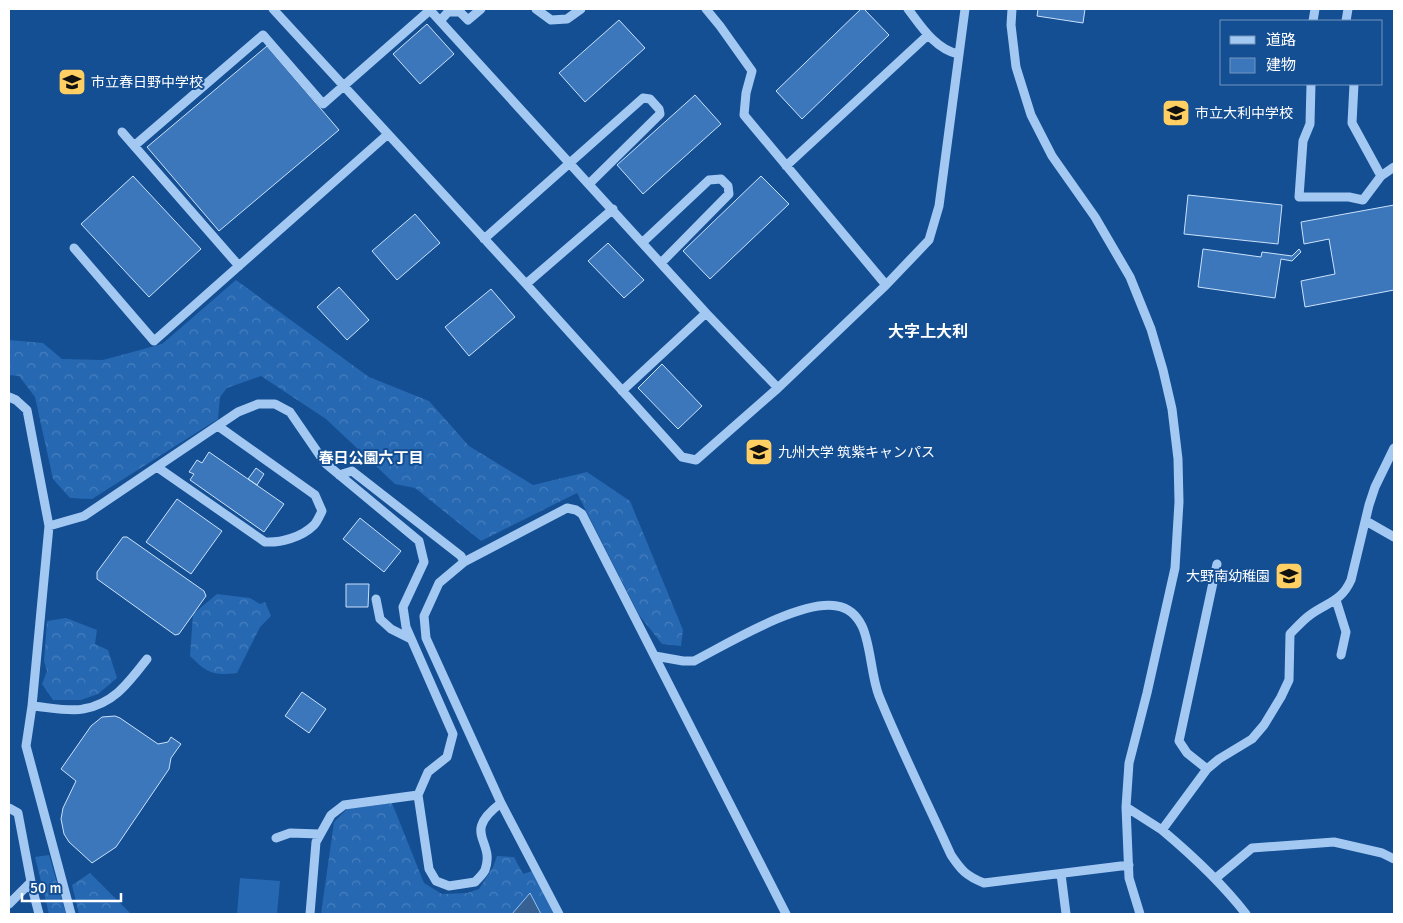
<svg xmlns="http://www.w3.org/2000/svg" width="1403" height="923" font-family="Signika,'Noto Sans JP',sans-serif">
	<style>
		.forest { fill: url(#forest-crowns) }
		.pitch { fill: #2668b2 }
		.water { fill: #376193; stroke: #95c3f4 }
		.building { fill: #3d77bb; stroke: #cae2fc }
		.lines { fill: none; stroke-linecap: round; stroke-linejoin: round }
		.minor { stroke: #a3c8f2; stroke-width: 9 }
		.labels { text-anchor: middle; stroke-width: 4; stroke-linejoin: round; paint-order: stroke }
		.poi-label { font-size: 14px; fill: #fff; stroke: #144e93; text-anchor: start }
		.neighbourhood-label { font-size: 15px; font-weight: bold; fill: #fff; stroke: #144e93 }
		.quarter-label { font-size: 16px; font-weight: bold; fill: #fff; stroke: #144e93 }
	</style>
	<defs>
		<pattern id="forest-crowns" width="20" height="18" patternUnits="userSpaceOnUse" patternTransform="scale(1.25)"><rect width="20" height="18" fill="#2668b2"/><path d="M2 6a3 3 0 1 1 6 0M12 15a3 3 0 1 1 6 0" fill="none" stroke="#477fbe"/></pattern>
	</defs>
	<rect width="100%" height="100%" fill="#144e93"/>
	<path class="forest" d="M236 280 369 377 429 401 469 446 533 485 587 472 630 501 683 630 681 646 662 644 639 615 577 493 481 541 415 488 395 484 326 419 261 376 227 388 220 397 218 419 92 499 70 498 53 479 35 397 19 376 9 375V340L43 343 62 359 103 360 162 344Z
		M217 594 250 598 260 604 265 602 271 616 260 627 237 673C213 676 207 673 190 656L193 614Z
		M66 618 97 630 95 644 108 650 117 678 98 694 81 700H53L42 684 47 671 44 661 47 621Z
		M392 803 424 883 442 894 467 893 479 889 493 867 497 856 514 857 523 874 532 871 554 914H541L530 893 512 914H321L334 822 347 809Z
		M49 855 66 914H49L35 857Z
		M90 873 131 914H79L72 885Z"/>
	<path class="pitch" d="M240 878 280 881 277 914H237Z"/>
	<path class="water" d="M530 893 541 914H512Z"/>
	<path class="building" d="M861 9H864L889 35 802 119 776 91Z
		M1038 9H1085L1083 23 1037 16Z
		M619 20 645 48 585 102 559 73Z
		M427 24 454 54 420 84 393 54Z
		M267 46 339 130 219 231 147 147Z
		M695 95 721 124 643 194 617 165Z
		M133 176 201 249 149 297 81 224Z
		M761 176 789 204 710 279 683 251Z
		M1188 195 1282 205 1278 244 1184 234Z
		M1394 205V290L1305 307 1301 281 1335 274 1329 239 1304 244 1301 222Z
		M415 214 440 243 397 280 372 251Z
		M608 243 644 280 624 298 588 261Z
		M1203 249 1261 257 1262 252 1292 256 1299 249 1301 252 1292 261 1281 259 1275 298 1198 287Z
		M339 287 369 320 347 340 317 307Z
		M491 289 515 317 469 356 445 327Z
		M662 364 702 406 678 429 638 388Z
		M209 452 284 504 264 532 190 480 194 474 189 472 197 460 202 463Z
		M256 468 264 474 257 485 248 479Z
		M177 499 222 531 191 574 146 542Z
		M360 518 401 551 384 572 343 539Z
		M123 537H127L204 591 206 596 179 634 175 635 97 579V572Z
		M346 584H369L368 607H346Z
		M302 692 326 709 309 733 285 716Z
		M115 716 120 718 158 744 168 742 171 737 181 744 171 758 169 769 116 847 92 863 69 842 64 834 61 819 63 808 76 781 61 769 91 726 102 717Z"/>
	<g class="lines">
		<path class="minor" d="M273 9 526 284 682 457 696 460 778 388 886 285 929 240 939 206 965 9
			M429 9 706 313 778 388
			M536 9 551 20 567 19 581 9
			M706 9 720 26 752 71 746 93 744 115 886 285
			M908 9C921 26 935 49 958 54
			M1012 9 1011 25 1016 67 1031 115 1052 156 1095 217 1130 277 1151 329 1163 370 1172 409 1178 459 1179 502 1175 568 1147 693 1129 763 1126 807 1129 878 1140 914
			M440 21 448 12H460L468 20 481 9
			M1313 21 1315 9
			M1346 21 1348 9
			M1311 84 1310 124 1303 141 1299 197H1349L1363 200 1381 176
			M1354 84 1352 123 1381 176 1394 167
			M122 132 239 266
			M134 146 263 35 323 104 430 10
			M786 166 928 35
			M484 239 643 98 650 99 659 109 660 114 590 183
			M643 242 709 180 721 179 728 186 729 194 661 263
			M74 248 154 341 388 134
			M526 284 613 209
			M622 391 706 313
			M9 397 16 400 27 410 49 526 32 706 26 746 71 914
			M157 467 265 542C281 543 302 537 314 525 317 522 320 515 322 511L315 495 218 426
			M339 475 352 471 461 556 464 562
			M1366 521 1394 537
			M49 526 84 516 238 412 258 404H275L290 412 325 463 419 541 424 562 403 607 406 627 453 734 447 757 428 772 418 795
			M376 599 380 619 391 629 411 639
			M1336 600 1346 632 1341 655
			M655 656 683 661H694C727 644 801 599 837 606 849 608 857 616 862 626 871 645 871 676 879 696 901 750 927 802 951 855 961 870 966 876 984 883L1129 865
			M32 706C46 707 71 712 83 709 114 704 129 682 147 659
			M1207 769 1187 753 1179 741 1217 564
			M501 803 426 638 424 616 439 583 464 562 567 508 576 510 582 514 786 914
			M1126 807 1162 830 1207 769 1219 759 1252 739 1264 725 1281 697 1289 680 1290 634C1297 627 1303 620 1310 615 1328 602 1341 602 1351 580L1369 505 1375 487 1394 448
			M9 808 18 813 32 887 39 914
			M1162 830C1193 856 1221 882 1246 914
			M276 838 290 833 320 834
			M1061 874 1066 914
			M1216 878 1252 848 1334 842 1382 853 1394 859
			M9 904 31 882
			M310 914 316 842 331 815 344 805 418 795 429 869 436 881 449 886 475 882C478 879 483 874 485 870 496 840 460 834 501 803L559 914"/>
	</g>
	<defs>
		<symbol id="school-square" viewBox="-11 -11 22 22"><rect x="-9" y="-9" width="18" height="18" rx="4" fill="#ffcf63" stroke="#144e93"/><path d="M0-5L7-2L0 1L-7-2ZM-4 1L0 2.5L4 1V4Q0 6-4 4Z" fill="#111"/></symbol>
		<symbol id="university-square" viewBox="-11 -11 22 22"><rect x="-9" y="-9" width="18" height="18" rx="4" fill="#ffcf63" stroke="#144e93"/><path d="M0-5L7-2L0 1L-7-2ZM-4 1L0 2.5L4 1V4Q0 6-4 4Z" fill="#111"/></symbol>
	</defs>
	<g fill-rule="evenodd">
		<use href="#school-square" x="56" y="66" width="32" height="32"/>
		<use href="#school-square" x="1160" y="97" width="32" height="32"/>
		<use href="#university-square" x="743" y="436" width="32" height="32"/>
		<use href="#school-square" x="1273" y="560" width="32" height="32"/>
	</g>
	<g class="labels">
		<g class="poi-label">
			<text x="91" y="87">市立春日野中学校</text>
			<text x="1195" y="118">市立大利中学校</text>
			<text x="778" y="457">九州大学 筑紫キャンパス</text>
			<text x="1270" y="581" text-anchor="end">大野南幼稚園</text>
		</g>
		<g class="neighbourhood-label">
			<text x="371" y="463">春日公園六丁目</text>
		</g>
		<g class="quarter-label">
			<text x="928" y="337">大字上大利</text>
		</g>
	</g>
	<rect width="1403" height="923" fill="none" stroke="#ffffff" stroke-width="20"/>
	<rect x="1220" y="20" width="162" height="65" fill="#144e93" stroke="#7295be"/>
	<rect x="1230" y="36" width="25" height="8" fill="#a3c8f2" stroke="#7295be"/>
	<text x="1266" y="45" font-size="15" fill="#ffffff">道路</text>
	<rect x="1230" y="58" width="25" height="15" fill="#3d77bb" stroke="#7295be"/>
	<text x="1266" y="70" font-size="15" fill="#ffffff">建物</text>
	<path d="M22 893v8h99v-8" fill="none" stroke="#ffffff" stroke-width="2.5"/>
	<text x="30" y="893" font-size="15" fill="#ffffff" stroke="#144e93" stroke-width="4" paint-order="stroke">50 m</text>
</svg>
